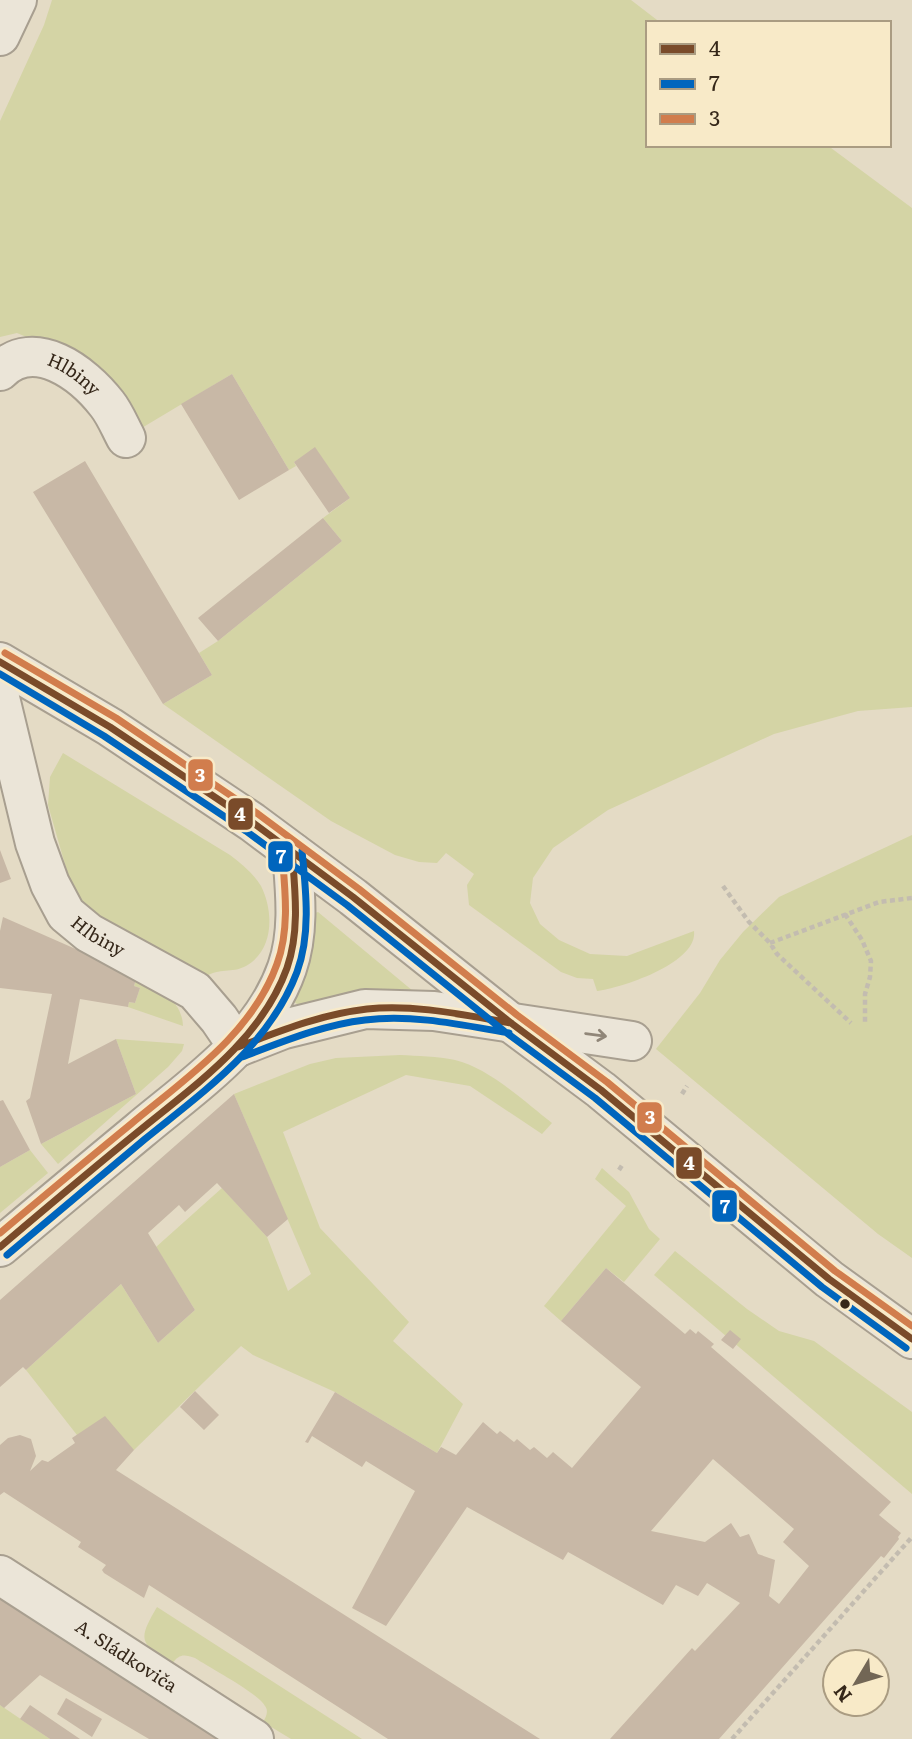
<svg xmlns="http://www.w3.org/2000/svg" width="912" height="1739" font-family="Literata,serif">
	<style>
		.green { fill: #d4d4a5 }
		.building { fill: #c8b8a6; fill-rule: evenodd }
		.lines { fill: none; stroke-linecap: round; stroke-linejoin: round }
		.minor-casing { stroke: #a89f90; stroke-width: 42 }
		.path { stroke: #c3bcb0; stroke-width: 4.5; stroke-dasharray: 5 3.5; stroke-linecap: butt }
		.minor { stroke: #ebe5d8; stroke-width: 38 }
		.bus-1-casing { stroke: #f8eac8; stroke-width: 12 }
		.bus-2-casing { stroke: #f8eac8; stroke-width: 12 }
		.bus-3-casing { stroke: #f8eac8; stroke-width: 12 }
		.bus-1 { stroke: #7a4b2a; stroke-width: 7 }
		.bus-2 { stroke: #0065bd; stroke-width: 7 }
		.bus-3 { stroke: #d17d4d; stroke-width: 7 }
		.oneway { stroke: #908678 }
		.bus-dot { fill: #352719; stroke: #f8eac8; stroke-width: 2.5 }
		.labels { text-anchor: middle; stroke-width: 5; stroke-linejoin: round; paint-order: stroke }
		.street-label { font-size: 18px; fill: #352719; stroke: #f8eac8 }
		.line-badge { stroke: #f8eac8; stroke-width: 2.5 }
		.badge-label { font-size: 19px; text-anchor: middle; font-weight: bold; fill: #fff }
	</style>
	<rect width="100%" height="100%" fill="#e4dbc5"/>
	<path class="green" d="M52 0H631L661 23H648V145H827L912 208V707L858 711 774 734 608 810 553 848 533 878 530 903 540 924 559 940 590 954 627 956 694 931C698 963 621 988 597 991L593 979 577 978 561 972 469 905 467 885 474 874 446 853 437 863 419 862 395 855 331 821 163 704 212 675 199 653 218 641 342 541 323 518 350 498 315 448 294 462 296 466 289 470 232 374 135 432 52 348 17 333 0 337V121L44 25Z
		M63 753 230 855C242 864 253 873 261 886 274 912 274 950 246 966 231 974 220 967 205 977L83 909 70 882 48 805 50 777Z
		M912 835V1258L878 1234 656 1049 700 993 720 960 743 932 779 897Z
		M318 912 413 991 411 994 307 1004H297L293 1001 315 913Z
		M137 976C158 989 182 999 183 1026L128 1007 129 1002 135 1003 140 988 134 986Z
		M116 1039 184 1044 182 1051 168 1067 58 1164 41 1144 136 1094Z
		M400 1055C418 1056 437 1056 455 1060 489 1068 525 1102 552 1123L542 1134 470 1086 406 1075 283 1132 320 1228 409 1322 393 1341 463 1404 437 1453 335 1392 253 1355 241 1346 134 1450 77 1435 26 1370 121 1284 158 1343 195 1310 156 1247 222 1188 267 1237 288 1291 311 1274 234 1094 310 1064 336 1058Z
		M30 1150 48 1173 0 1213V1167Z
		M602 1168 629 1192 649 1229 660 1239 624 1282 606 1268 561 1321 544 1306 626 1206 595 1179Z
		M675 1251 747 1309 779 1331 814 1341 912 1412V1494L654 1275Z
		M157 1607 362 1739H291L263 1722C266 1717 269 1711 265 1706 258 1693 210 1668 195 1658 184 1654 179 1654 172 1664 140 1643 137 1641 157 1607Z
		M0 1705 50 1739H0Z"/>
	<path class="building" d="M232 374 289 470 239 500 181 404Z
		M315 447 350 498 329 513 294 462Z
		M85 461 212 675 163 704 33 492Z
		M323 518 342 541 218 641 198 618Z
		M0 850 11 879 0 883Z
		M3 917 137 976 134 986 140 988 135 1003 129 1002 128 1007 80 999 68 1064 116 1039 136 1094 41 1144 26 1101 30 1098 52 994 0 988V931Z
		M234 1094 288 1219 267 1237 217 1183 185 1212 179 1205 148 1233 195 1310 158 1343 121 1284 26 1370 23 1367 0 1387V1300Z
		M3 1100 30 1150 0 1167V1101Z
		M606 1268 685 1334 690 1329 696 1334 698 1331 714 1344 711 1347 891 1502 879 1515 901 1533 898 1537 899 1539 884 1558 881 1556 719 1739H610L692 1648 695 1651 740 1603 707 1583 698 1596 676 1585 663 1605 568 1552 563 1560 467 1507 386 1626 352 1608 415 1491 366 1461 362 1467 312 1436 308 1443 305 1442 335 1392 437 1453 441 1447 456 1455 483 1422 497 1434 500 1431 514 1442 517 1439 530 1450 534 1447 547 1458 553 1452 572 1468 641 1387 561 1321ZM713 1459 794 1529 783 1542 809 1566 779 1604 769 1596 775 1560 758 1554 749 1534 740 1537 731 1523 705 1542 651 1531Z
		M730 1330 741 1339 733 1349 721 1340Z
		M195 1391 219 1415 204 1430 180 1407Z
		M105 1416 134 1450 116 1470 540 1739H388L149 1585 144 1598 104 1573 102 1570 106 1565 78 1547 81 1542 4 1492 0 1495V1445L8 1438 20 1435 31 1439 36 1456 30 1471 42 1460 48 1462 75 1443 72 1438Z
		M0 1597 227 1739H149L40 1675 4 1708 0 1705Z
		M66 1698 102 1719 92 1737 57 1714Z
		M30 1705 80 1739H50L20 1719Z"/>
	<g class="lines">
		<defs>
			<g id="minor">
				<path d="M0 36 17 0"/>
				<path id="s1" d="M0 371C34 336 83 373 107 404 115 414 120 427 126 438"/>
				<path d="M0 662 110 727 252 822 353 897 511 1023 601 1090 829 1279 912 1339"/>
				<path id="s2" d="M0 698 35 843 50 884 66 914 89 933 195 991 219 1019 238 1047"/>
				<path d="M238 1047 284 1029 365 1009 434 1011 632 1041"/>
				<path d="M0 1247C46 1208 92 1170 139 1131 195 1084 262 1040 287 968 300 931 295 890 292 852"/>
				<path id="s3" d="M0 1575 254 1739"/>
			</g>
		</defs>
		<use href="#minor" class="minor-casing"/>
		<path class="path" d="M723 886 749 922 770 943 777 954 851 1023
			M845 914 862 940 871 961 870 977 865 994V1023
			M770 943 879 902 912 898
			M682 1094 687 1086
			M619 1170 623 1164
			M732 1739 912 1537"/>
		<use href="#minor" class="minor"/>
		<defs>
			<path id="bus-1" d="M0 662 110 727 252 822 353 897 511 1023 601 1090 829 1279 912 1339
				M238 1047C280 1031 322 1014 367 1009 415 1004 464 1015 511 1023
				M0 1247C46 1208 92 1169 139 1131 195 1085 261 1040 287 968 300 931 295 890 292 852"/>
			<path id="bus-2" d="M0 674 104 736 246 831 347 905 504 1031 595 1098 822 1287 906 1348
				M242 1057C282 1042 322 1025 365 1020 413 1014 462 1025 509 1033
				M7 1255C53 1216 99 1178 145 1139 204 1091 269 1046 297 972 311 934 306 891 302 851"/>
			<path id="bus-3" d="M5 653 116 718 258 814 359 889 517 1015 607 1082 835 1271 912 1326
				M0 1233C44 1196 87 1160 131 1124 186 1078 252 1034 277 964 290 929 285 889 282 853"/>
		</defs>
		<use href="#bus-1" class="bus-1-casing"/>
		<use href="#bus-2" class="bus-2-casing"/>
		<use href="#bus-3" class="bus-3-casing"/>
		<use href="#bus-1" class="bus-1"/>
		<use href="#bus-2" class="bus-2"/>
		<use href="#bus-3" class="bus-3"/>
	</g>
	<defs><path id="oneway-shaft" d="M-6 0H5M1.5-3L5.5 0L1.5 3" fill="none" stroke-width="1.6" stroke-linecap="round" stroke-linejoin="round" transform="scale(1.75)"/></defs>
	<use class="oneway" href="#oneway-shaft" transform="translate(596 1035) rotate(8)"/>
	<circle class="bus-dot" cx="845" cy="1304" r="6"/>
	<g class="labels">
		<g class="street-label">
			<text dy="6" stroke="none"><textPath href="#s1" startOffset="82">Hlbiny</textPath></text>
			<text dy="6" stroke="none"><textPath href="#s2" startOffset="266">Hlbiny</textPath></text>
			<text dy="6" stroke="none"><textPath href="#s3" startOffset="150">A. Sládkoviča</textPath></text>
		</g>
	</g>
	<g class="line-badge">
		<rect x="187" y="758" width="27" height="34" rx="7" fill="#d17d4d"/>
		<rect x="227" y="797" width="27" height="34" rx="7" fill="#7a4b2a"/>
		<rect x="267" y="840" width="27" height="33" rx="7" fill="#0065bd"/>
		<rect x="636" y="1101" width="27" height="33" rx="7" fill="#d17d4d"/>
		<rect x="675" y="1146" width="28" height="34" rx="7" fill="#7a4b2a"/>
		<rect x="711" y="1189" width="27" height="34" rx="7" fill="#0065bd"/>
	</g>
	<g class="badge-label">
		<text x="200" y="782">3</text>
		<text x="240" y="821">4</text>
		<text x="281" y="863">7</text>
		<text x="650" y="1124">3</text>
		<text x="689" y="1170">4</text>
		<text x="725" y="1213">7</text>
	</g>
	<rect x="646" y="21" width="245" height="126" fill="#f8eac8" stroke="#aa9c82" stroke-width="2"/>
	<rect x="660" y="44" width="35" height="10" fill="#7a4b2a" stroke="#aa9c82" stroke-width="2"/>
	<text x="709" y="56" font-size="21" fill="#352719">4</text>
	<rect x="660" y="79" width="35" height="10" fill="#0065bd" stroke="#aa9c82" stroke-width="2"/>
	<text x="709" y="91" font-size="21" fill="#352719">7</text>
	<rect x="660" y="114" width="35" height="10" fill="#d17d4d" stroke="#aa9c82" stroke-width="2"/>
	<text x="709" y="126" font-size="21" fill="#352719">3</text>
	<g transform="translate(856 1683) rotate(232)"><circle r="33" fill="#f8eac8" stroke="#aa9c82" stroke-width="2"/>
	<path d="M0-5L12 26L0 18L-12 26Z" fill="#726655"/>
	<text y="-10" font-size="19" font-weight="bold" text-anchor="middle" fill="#352719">N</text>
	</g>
</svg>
